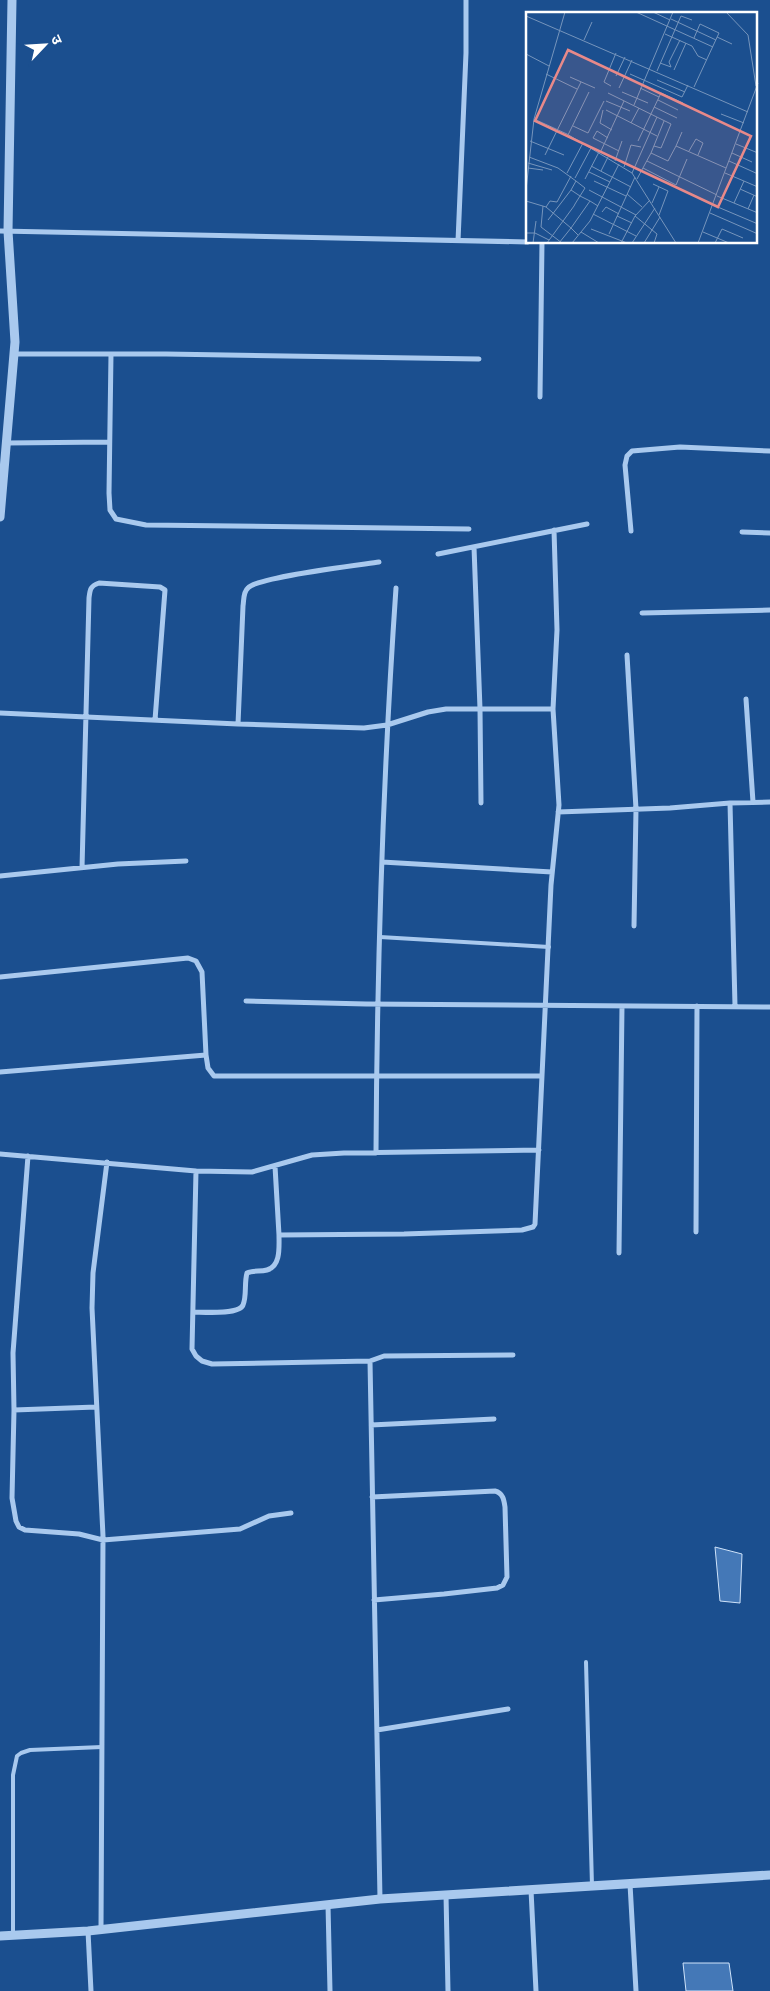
<svg xmlns="http://www.w3.org/2000/svg" width="770" height="1991" font-family="Montserrat,'Noto Sans Devanagari',sans-serif">
	<style>
		.building { fill: #4478b7; stroke: #cfe3fa }
		.lines { fill: none; stroke-linecap: round; stroke-linejoin: round }
		.service { stroke: #a9c9ee; stroke-width: 4 }
		.minor { stroke: #a9c9ee; stroke-width: 5 }
		.tertiary { stroke: #a9c9ee; stroke-width: 9 }
		.inset-road { fill: none; stroke: #7695bc; stroke-width: 1 }
		.view { fill: #e88989; fill-opacity: 0.15; stroke: #e88989; stroke-width: 2.5 }
		.inset-edge { fill: none; stroke: #fff; stroke-width: 2.5 }
	</style>
	<rect width="100%" height="100%" fill="#1b4f8f"/>
	<path class="building" d="M715 1547 742 1554 740 1603 720 1601Z
		M683 1963H729L733 1991H686Z"/>
	<g class="lines">
		<path class="service" d="M380 937 549 947
			M586 1662 592 1886
			M13 1934V1775L17 1756 21 1753 30 1750 102 1747"/>
		<path class="minor" d="M0 231 528 242
			M458 241 466 53V0
			M14 354H166L479 359
			M111 354 109 493 110 510 116 519 146 525 469 529
			M540 397 542 242
			M6 443 109 442
			M631 531 625 465 627 456 632 451 680 447 770 451
			M742 532 770 533
			M474 547 480 709 481 803
			M438 554 587 524
			M642 613 770 610
			M627 655 636 809 634 926
			M746 699 753 802
			M0 713 238 724 364 728 387 725 428 712 446 709H553
			M238 724 243 606C244 600 243 592 248 588 257 577 359 565 379 562
			M730 803 735 1006
			M558 812 670 808 730 803 770 802
			M382 862 552 872
			M82 868 89 598C90 590 90 586 99 583L160 587 165 590 155 720
			M0 876 118 864 186 861
			M0 977 188 958 196 961 202 972 206 1055
			M246 1001 366 1004 770 1007
			M0 1072 206 1055 208 1068 214 1076H542
			M376 1153C377 964 383 776 396 588
			M0 1154 196 1171 192 1349 196 1356 202 1361 212 1364 370 1361 380 1899
			M28 1156 13 1353 14 1410 12 1498 16 1521 19 1527 25 1530 79 1534 103 1540 240 1529 269 1516 291 1513
			M275 1166 279 1235 404 1234 522 1230 533 1227 535 1224 551 885 559 805 553 709 557 630 554 530
			M196 1171 252 1172 312 1155 344 1153 539 1150
			M696 1232 697 1006
			M619 1253 622 1006
			M193 1312C203 1312 239 1315 243 1305 247 1296 244 1283 247 1273 253 1270 260 1272 267 1270 281 1266 279 1247 279 1235
			M370 1361 384 1356 513 1355
			M14 1410 96 1407
			M371 1425 494 1419
			M372 1497 495 1491C503 1493 504 1500 505 1507L507 1577 503 1585 497 1588 444 1594 374 1600
			M377 1730 508 1709
			M630 1884 636 1991
			M531 1890 536 1991
			M446 1895 448 1991
			M328 1905 330 1991
			M101 1930 103 1536 92 1308 93 1273 107 1162
			M88 1931 91 1991"/>
		<path class="tertiary" d="M0 517 15 342 8 231 12 0
			M0 1936 88 1931 380 1899 770 1875"/>
	</g>
	<g transform="translate(526 12)">
		<rect width="231" height="231" fill="#1b4f8f"/>
		<path class="inset-road" d="M110 0 187 35M127 0 144 8M200 0 222 23 230 74M0 4 222 100M145 7 190 28M139 22 166 34 172 44 181 48M191 25 206 32M168 26 174 12 193 21 168 75M58 28 66 10M0 42 23 54M134 51 145 55 143 50 154 28M148 58 160 31M131 59 155 4 166 8M20 62 51 77M104 62 156 85 162 73M90 64 99 45M44 65 69 76M131 68 159 80M85 74 78 70 90 41M93 76 106 48M114 76 133 85M96 80 122 91M82 81 145 112 135 136 128 134M132 88 152 98M80 89 104 99M108 93 147 0M128 95 151 106M77 98 74 111 86 118M80 98 131 124M195 102 218 111M8 107 41 122 106 161 150 231M105 111 113 96M47 114 62 121 78 89M42 123 63 80M82 126 71 119 67 126 93 139M4 129 38 143M112 129 135 81 157 91M210 132 232 141M150 134 156 120M163 139 170 127 177 131 172 143M74 141 98 89M125 141 138 109M206 141 226 150M19 143 55 70M3 145 32 156 50 169M89 149 96 129M121 149 191 183M203 149 232 162M2 151 26 158M65 154 105 175M98 155 105 133 115 135M2 156 17 158M117 156 150 173 161 147M75 159 82 145M63 160 84 170M41 161 57 131M106 161 131 105M199 161 232 175M49 166 65 136M59 167 73 140M111 167 125 141 142 149 150 134 200 156M68 169 100 184M127 172 142 179 133 203M214 177 232 185M0 178 8 107 39 0M63 178 110 203M101 182 116 195M191 184 232 201M0 189 20 195 45 216 33 231M126 191 133 175M208 191 218 169M187 193 232 212M17 194 15 215 36 231M20 195 24 189 31 190 45 164M222 197 228 183M76 200 80 195 93 202M184 201 232 222M67 202 110 224M91 204 106 211M109 204 131 222 128 231M22 208 45 178M65 217 101 231M55 220 73 231M177 220 203 231M0 221H9L23 228M83 222 109 165M52 223 45 216 64 189M7 231 10 209M21 231 48 194 49 192 59 176 50 169 45 178 54 184 64 189 72 194M46 231 64 209 93 152M95 231 109 204 124 188M106 231 129 196M118 231 134 205M172 231 232 71M189 231 196 217 217 226"/>
		<path class="view" d="M42 38 225 124 192 195 9 109Z"/>
		<rect width="231" height="231" class="inset-edge"/>
	</g>
	<g transform="translate(45 45) rotate(65)" stroke="#1b4f8f" stroke-width="4" paint-order="stroke">
	<path d="M0-4L9 19L0 12L-9 19Z" fill="#ffffff"/>
	<text y="-8" font-size="14" font-weight="bold" text-anchor="middle" fill="#ffffff">उ</text>
	</g>
</svg>
